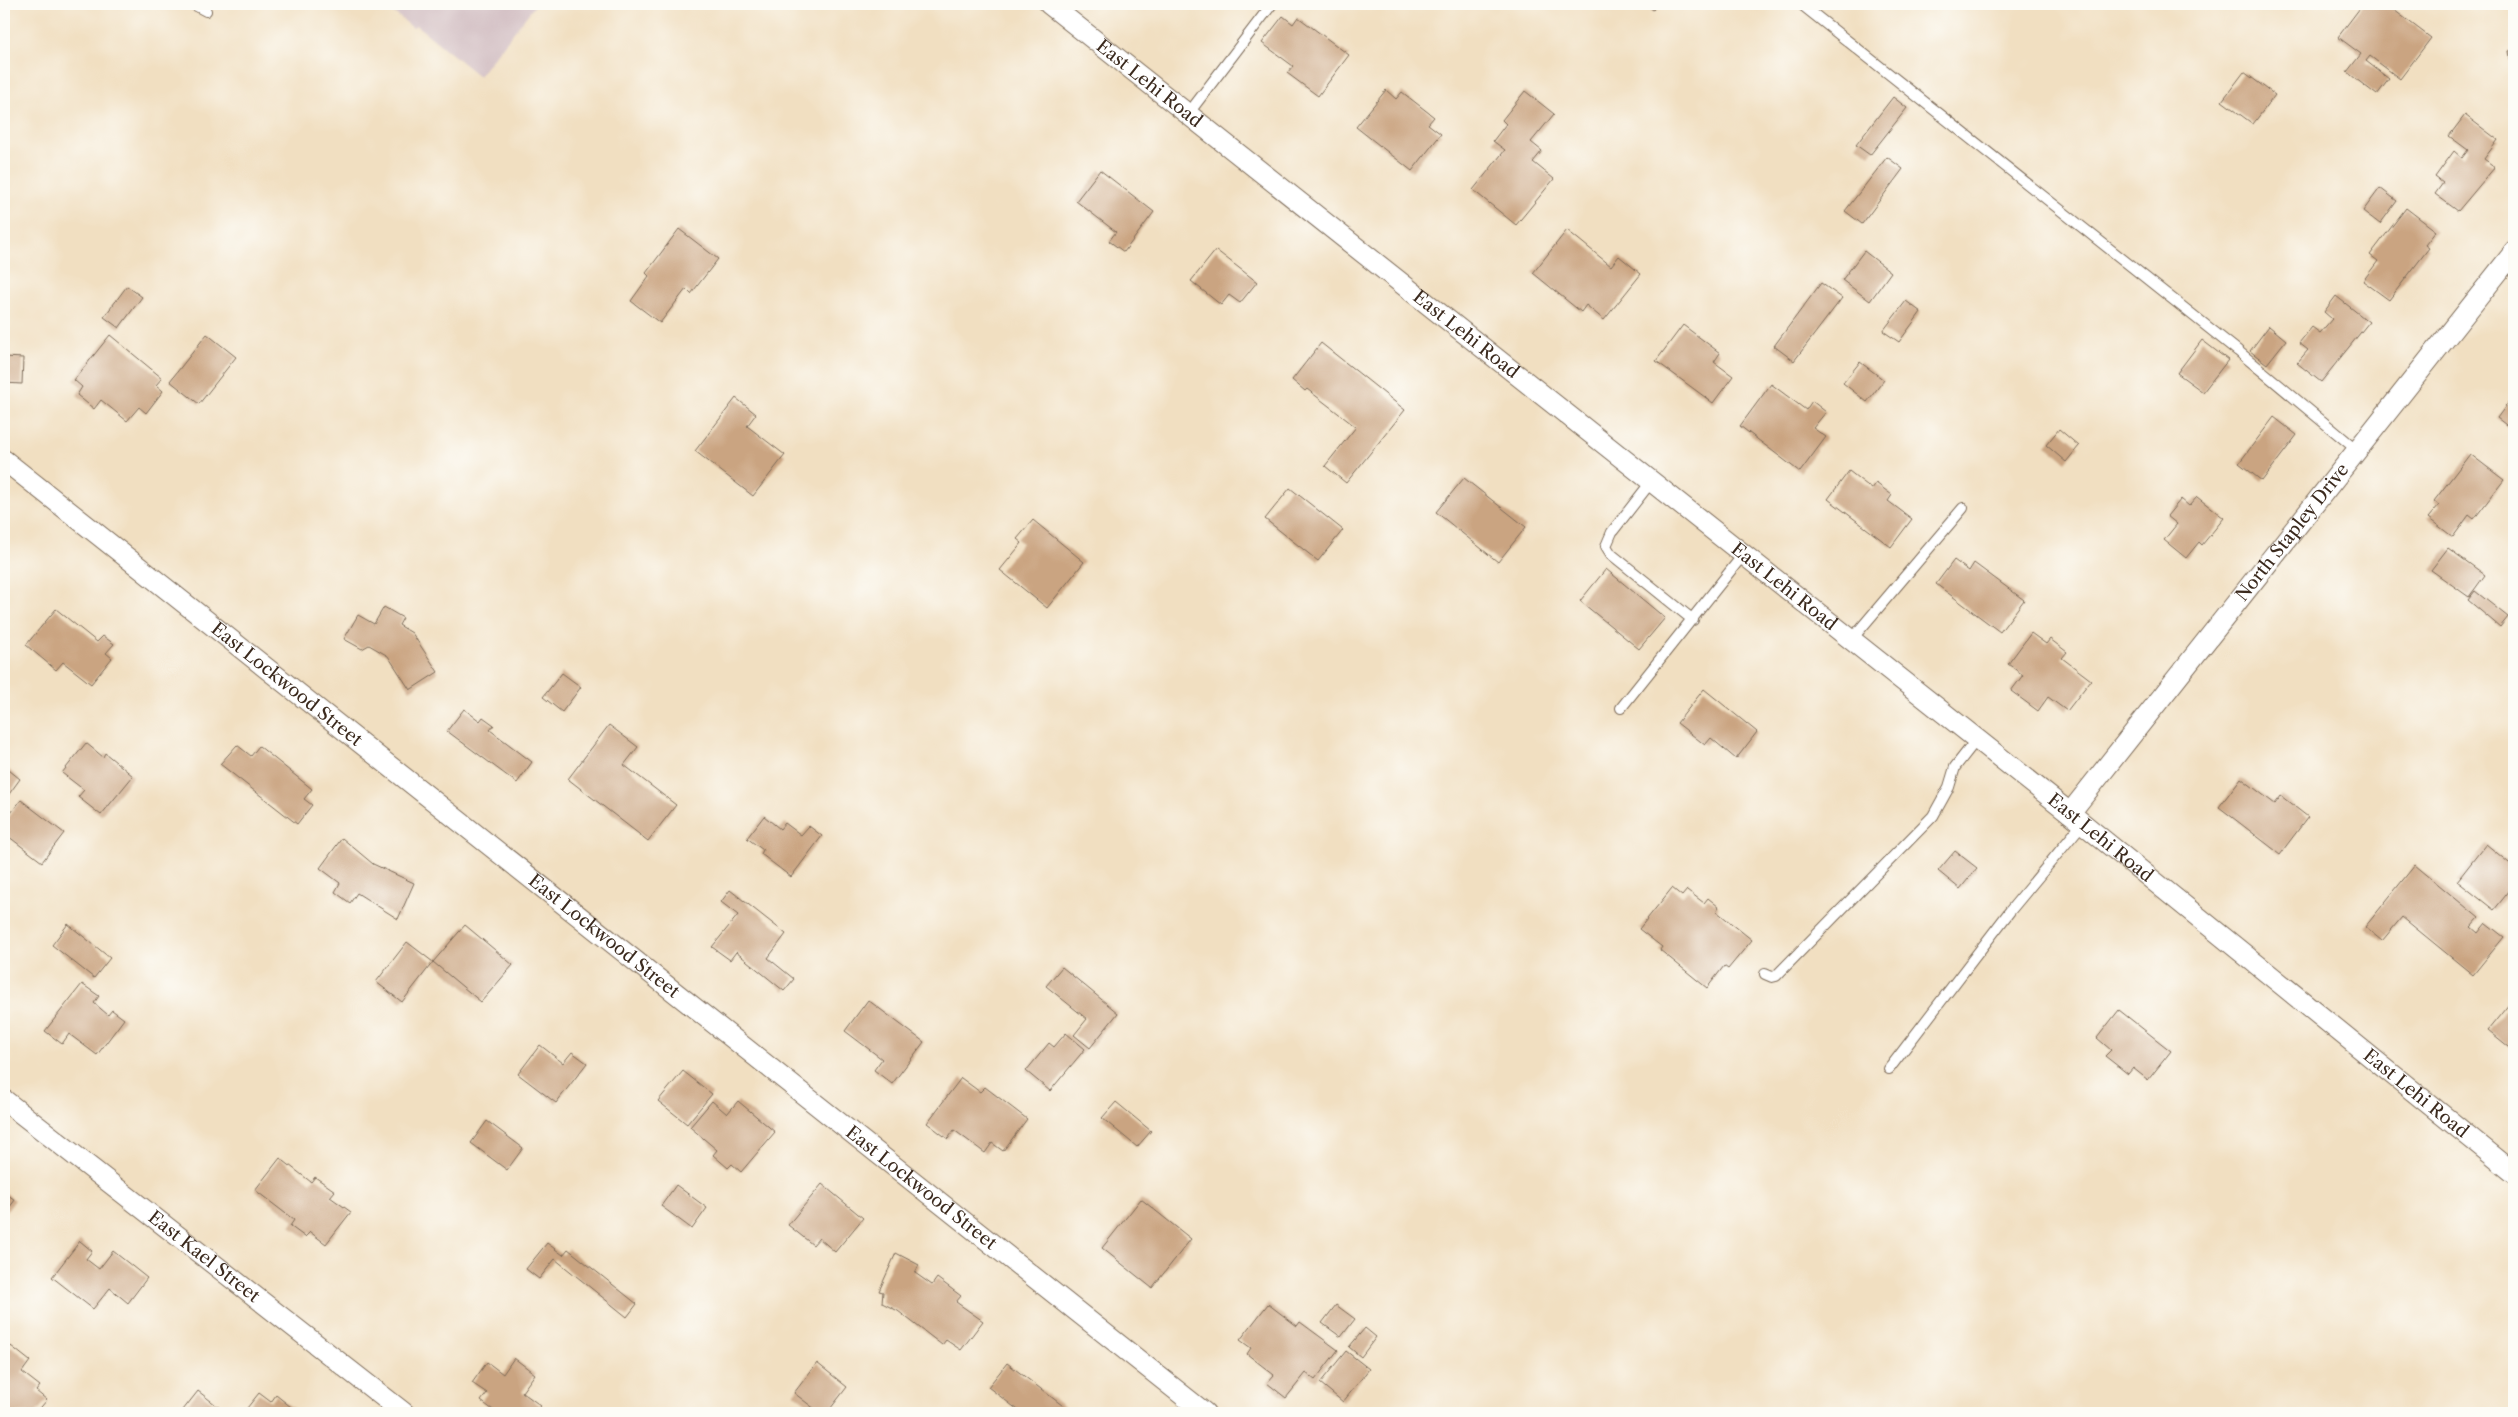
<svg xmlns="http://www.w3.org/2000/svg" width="2518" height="1417" font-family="'Libre Caslon Text',serif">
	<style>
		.industrial { fill: #d2bec2 }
		.building { fill: #caa481 }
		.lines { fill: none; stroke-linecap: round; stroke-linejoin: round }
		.service-casing { stroke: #7b6957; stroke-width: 12 }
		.minor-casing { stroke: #7b6957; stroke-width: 22 }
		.service { stroke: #fff; stroke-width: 10 }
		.minor { stroke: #fff; stroke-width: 20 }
		.labels { text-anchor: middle; stroke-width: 4; stroke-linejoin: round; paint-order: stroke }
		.street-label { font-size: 18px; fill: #3b2a1e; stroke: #fdfcf7 }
	</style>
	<rect width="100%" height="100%" fill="#fdfcf7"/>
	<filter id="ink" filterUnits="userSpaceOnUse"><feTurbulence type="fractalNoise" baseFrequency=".02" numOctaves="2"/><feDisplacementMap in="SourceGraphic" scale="10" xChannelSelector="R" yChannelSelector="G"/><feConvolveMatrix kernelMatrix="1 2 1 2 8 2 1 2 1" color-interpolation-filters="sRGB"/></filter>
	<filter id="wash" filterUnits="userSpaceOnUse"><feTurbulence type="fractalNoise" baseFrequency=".0096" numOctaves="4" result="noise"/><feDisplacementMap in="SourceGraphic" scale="20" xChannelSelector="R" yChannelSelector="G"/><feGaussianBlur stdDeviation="1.12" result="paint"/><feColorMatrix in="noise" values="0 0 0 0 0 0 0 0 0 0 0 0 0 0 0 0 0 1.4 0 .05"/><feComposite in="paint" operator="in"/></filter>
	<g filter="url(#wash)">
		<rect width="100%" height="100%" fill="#f1dfc1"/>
		<path class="industrial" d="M383 4H536L479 76 416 25 413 28Z"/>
		<g id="blocks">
			<path class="building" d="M1645 4H1658L1653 10Z
				M2363 4H2386L2431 38 2400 79 2370 56 2366 61 2389 79 2377 95 2347 72 2361 54 2338 37Z
				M1283 16 1293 24 1298 17 1349 55 1318 96 1287 73 1293 66 1262 43Z
				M2514 50V75L2513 76 2509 51Z
				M2244 72 2275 95 2253 124 2222 101Z
				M1386 90 1396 99 1402 92 1434 117 1428 124 1441 134 1412 171 1356 127Z
				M1525 91 1554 114 1531 142 1542 151 1533 162 1554 179 1516 225 1473 190 1505 150 1493 141 1506 124 1502 120Z
				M1893 97 1907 108 1870 155 1856 145Z
				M2465 115 2498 140 2484 159 2495 167 2458 211 2435 194 2443 183 2435 177 2454 151 2462 158 2468 150 2449 136Z
				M1887 157 1903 169 1862 224 1845 211Z
				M1100 170 1154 212 1124 252 1109 241 1116 232 1076 201Z
				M2380 188 2397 201 2380 224 2363 211Z
				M2406 208 2436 231 2425 245 2429 248 2389 300 2363 281 2378 261 2370 255Z
				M679 229 718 259 691 294 686 289 660 323 631 301 649 276 646 273Z
				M1567 230 1611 266 1619 256 1641 274 1604 320 1586 305 1581 312 1533 273Z
				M1216 250 1257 282 1240 303 1229 295 1221 305 1191 281Z
				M1864 251 1891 272 1870 301 1842 280Z
				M1821 283 1842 298 1794 361 1774 346Z
				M127 286 142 297 119 328 104 317Z
				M2336 296 2369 322 2321 382 2297 363 2308 350 2299 343 2312 327 2320 333 2332 319 2324 312Z
				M1906 301 1921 312 1899 342 1883 331Z
				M1683 325 1720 353 1714 362 1733 376 1713 403 1656 361Z
				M2269 326 2286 340 2267 364 2250 351Z
				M207 334 236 357 199 404 170 381Z
				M110 335 162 378 156 385 163 391 146 413 139 407 127 421 101 400 94 409 77 395 82 387 74 380Z
				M2202 340 2228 360 2203 392 2177 373Z
				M1321 343 1405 410 1346 483 1325 466 1356 427 1307 389 1305 391 1292 380Z
				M4 357 23 358 22 384 4 383Z
				M1860 362 1884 380 1867 402 1843 383Z
				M1771 384 1806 410 1812 401 1826 412 1813 428 1826 437 1800 472 1740 426Z
				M2514 395V431L2497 418Z
				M736 398 756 414 747 426 785 455 753 496 695 451Z
				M2274 417 2297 435 2262 481 2239 463Z
				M2059 429 2079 446 2066 462 2046 445Z
				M2470 454 2504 480 2474 519 2469 515 2453 537 2428 518 2439 505 2434 501Z
				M1849 471 1872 489 1876 483 1892 495 1888 501 1912 519 1891 547 1828 499Z
				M1464 478 1526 527 1498 562 1436 512Z
				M1290 488 1343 530 1318 561 1265 519Z
				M2197 497 2224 518 2202 545 2199 542 2186 558 2164 540 2177 524 2167 516 2181 499 2189 506Z
				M1033 520 1084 562 1047 608 1000 570 1022 543 1017 539Z
				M2448 548 2485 575 2469 597 2431 570Z
				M1954 560 1969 571 1974 563 2024 600 2000 632 1936 584Z
				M1606 569 1665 618 1639 649 1580 601Z
				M2475 591 2508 617 2500 627 2468 600Z
				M384 607 403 618 399 625 412 633 438 672 410 690 388 656 369 645 362 649 344 639 358 615 374 624Z
				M56 609 97 642 103 636 114 644 106 653 112 658 91 684 63 662 56 670 26 645Z
				M2031 633 2046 644 2050 639 2067 652 2062 658 2091 680 2067 711 2048 697 2038 711 2011 691 2023 675 2008 664Z
				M562 673 581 687 562 712 543 697Z
				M1704 689 1757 732 1736 759 1711 738 1705 745 1677 723Z
				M464 709 480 721 483 717 494 725 490 730 532 762 517 783 447 731Z
				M609 725 638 747 624 765 676 805 648 841 568 779Z
				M86 743 103 757 105 753 133 776 101 815 78 797 84 790 62 773Z
				M237 745 251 756 259 746 312 789 304 799 312 805 297 824 220 764Z
				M4 766 20 779 4 801Z
				M2241 778 2275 804 2281 796 2308 817 2280 854 2219 807Z
				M21 800 64 833 42 862 4 833V822Z
				M764 816 780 829 785 823 801 835 809 826 822 836 791 877 761 854 763 850 747 838Z
				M342 838 373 864 414 883 398 919 357 893 350 903 335 892 340 883 320 868Z
				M2486 844 2514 867V885L2494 910 2457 881Z
				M1955 851 1977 868 1960 889 1938 871Z
				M2415 865 2479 918 2471 927 2478 933 2486 923 2504 937 2473 975 2402 917 2382 941 2365 927Z
				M1672 888 1682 896 1687 890 1704 903 1708 898 1719 907 1716 911 1752 940 1728 969 1724 966 1707 988 1660 950 1662 947 1639 929Z
				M730 890 786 934 768 958 794 979 784 991 736 952 730 960 712 947 738 915 721 902Z
				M68 924 110 958 94 978 52 945Z
				M465 925 513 965 481 1002 433 962Z
				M407 942 433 962 402 1002 376 982Z
				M1062 967 1118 1013 1090 1048 1074 1035 1087 1019 1046 986Z
				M82 984 99 996 94 1003 108 1015 112 1010 124 1019 97 1055 69 1034 62 1044 45 1031Z
				M868 1000 924 1042 892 1084 874 1070 882 1059 845 1031Z
				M2510 1003 2514 1006V1051L2488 1030Z
				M2119 1010 2171 1051 2148 1080 2133 1068 2128 1074 2105 1056 2111 1050 2097 1038Z
				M1066 1033 1085 1049 1050 1091 1026 1071 1049 1043 1054 1047Z
				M540 1045 563 1063 572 1052 587 1063 556 1103 518 1074Z
				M683 1071 712 1094 687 1124 658 1101Z
				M961 1078 980 1092 985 1087 1027 1119 1003 1151 992 1143 985 1153 954 1130 948 1139 927 1123Z
				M712 1101 727 1114 738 1101 775 1132 741 1172 732 1164 728 1168 713 1155 717 1150 690 1127Z
				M1116 1102 1151 1131 1137 1147 1102 1118Z
				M487 1121 523 1148 507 1170 471 1143Z
				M280 1158 311 1182 315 1177 335 1191 330 1197 351 1212 326 1244 310 1232 305 1237 290 1226 294 1220 255 1190Z
				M822 1184 863 1218 835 1252 819 1238 813 1245 788 1225Z
				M676 1185 707 1208 692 1229 661 1206Z
				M4 1192 15 1200 4 1215Z
				M1141 1199 1191 1239 1152 1288 1102 1248Z
				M80 1241 92 1251 86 1259 99 1269 113 1251 147 1278 128 1303 110 1288 93 1309 52 1277Z
				M547 1243 563 1255 568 1249 637 1304 627 1317 555 1259 539 1279 526 1269Z
				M896 1253 919 1265 915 1273 932 1285 937 1278 961 1296 956 1302 983 1321 961 1350 946 1340 942 1345 898 1311 882 1303 883 1292 879 1291Z
				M1268 1304 1297 1326 1300 1322 1338 1350 1315 1380 1306 1373 1286 1398 1267 1383 1274 1375 1247 1354 1251 1348 1240 1340Z
				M1336 1305 1355 1319 1341 1337 1322 1323Z
				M1365 1328 1376 1337 1361 1357 1349 1347Z
				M11 1346 30 1361 22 1372 40 1386 36 1391 47 1400 36 1413H10L4 1408V1356Z
				M1346 1351 1369 1369 1343 1402 1320 1383Z
				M514 1358 535 1374 522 1392 541 1406 535 1413H497L481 1401 487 1393 472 1383 487 1362 503 1374Z
				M817 1363 847 1387 827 1413H820L794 1393Z
				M1007 1363 1071 1412 1070 1413H1022L988 1387Z
				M198 1391 220 1408 216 1413H187L183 1410Z
				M259 1393 271 1402 276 1395 296 1411 298 1409 304 1413H243Z
				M1390 1408 1395 1413H1384Z"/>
		</g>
	</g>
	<g filter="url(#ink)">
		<use href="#blocks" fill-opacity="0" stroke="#7b6957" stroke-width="1"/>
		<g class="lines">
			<defs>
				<path id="service" d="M193 4 206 11
					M1801 4 2238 351 2357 450
					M1188 114 1272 4
					M1651 482 1612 532 1606 546 1611 554 1693 620
					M1851 640 1963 508
					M1621 708 1743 555
					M1765 974 1772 977 1776 976 1933 816 1949 787 1955 767 1977 739
					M1889 1069 2010 911 2083 823"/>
				<g id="minor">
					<path id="s1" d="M1049 4 2070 813 2514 1173"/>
					<path id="s2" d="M4 460 1205 1413"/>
					<path id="s3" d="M2070 813 2514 252"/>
					<path id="s4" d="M4 1100 404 1413"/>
				</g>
			</defs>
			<use href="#service" class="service-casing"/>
			<use href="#minor" class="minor-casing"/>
			<use href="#service" class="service"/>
			<use href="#minor" class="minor"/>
		</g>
	</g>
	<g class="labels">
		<g class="street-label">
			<text dy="6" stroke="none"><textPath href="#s1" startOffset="128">East Lehi Road</textPath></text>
			<text dy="6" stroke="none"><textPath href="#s1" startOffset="532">East Lehi Road</textPath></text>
			<text dy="6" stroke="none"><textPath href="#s3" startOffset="358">North Stapley Drive</textPath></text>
			<text dy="6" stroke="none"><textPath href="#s1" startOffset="938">East Lehi Road</textPath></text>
			<text dy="6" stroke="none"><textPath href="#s2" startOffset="361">East Lockwood Street</textPath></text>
			<text dy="6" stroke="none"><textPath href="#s1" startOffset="1342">East Lehi Road</textPath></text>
			<text dy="6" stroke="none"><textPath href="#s2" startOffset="766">East Lockwood Street</textPath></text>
			<text dy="6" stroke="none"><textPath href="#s1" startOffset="1748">East Lehi Road</textPath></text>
			<text dy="6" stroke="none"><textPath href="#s2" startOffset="1171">East Lockwood Street</textPath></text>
			<text dy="6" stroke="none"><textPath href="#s4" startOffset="254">East Kael Street</textPath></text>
		</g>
	</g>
	<rect width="2518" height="1417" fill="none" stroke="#fdfcf7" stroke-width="20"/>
</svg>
